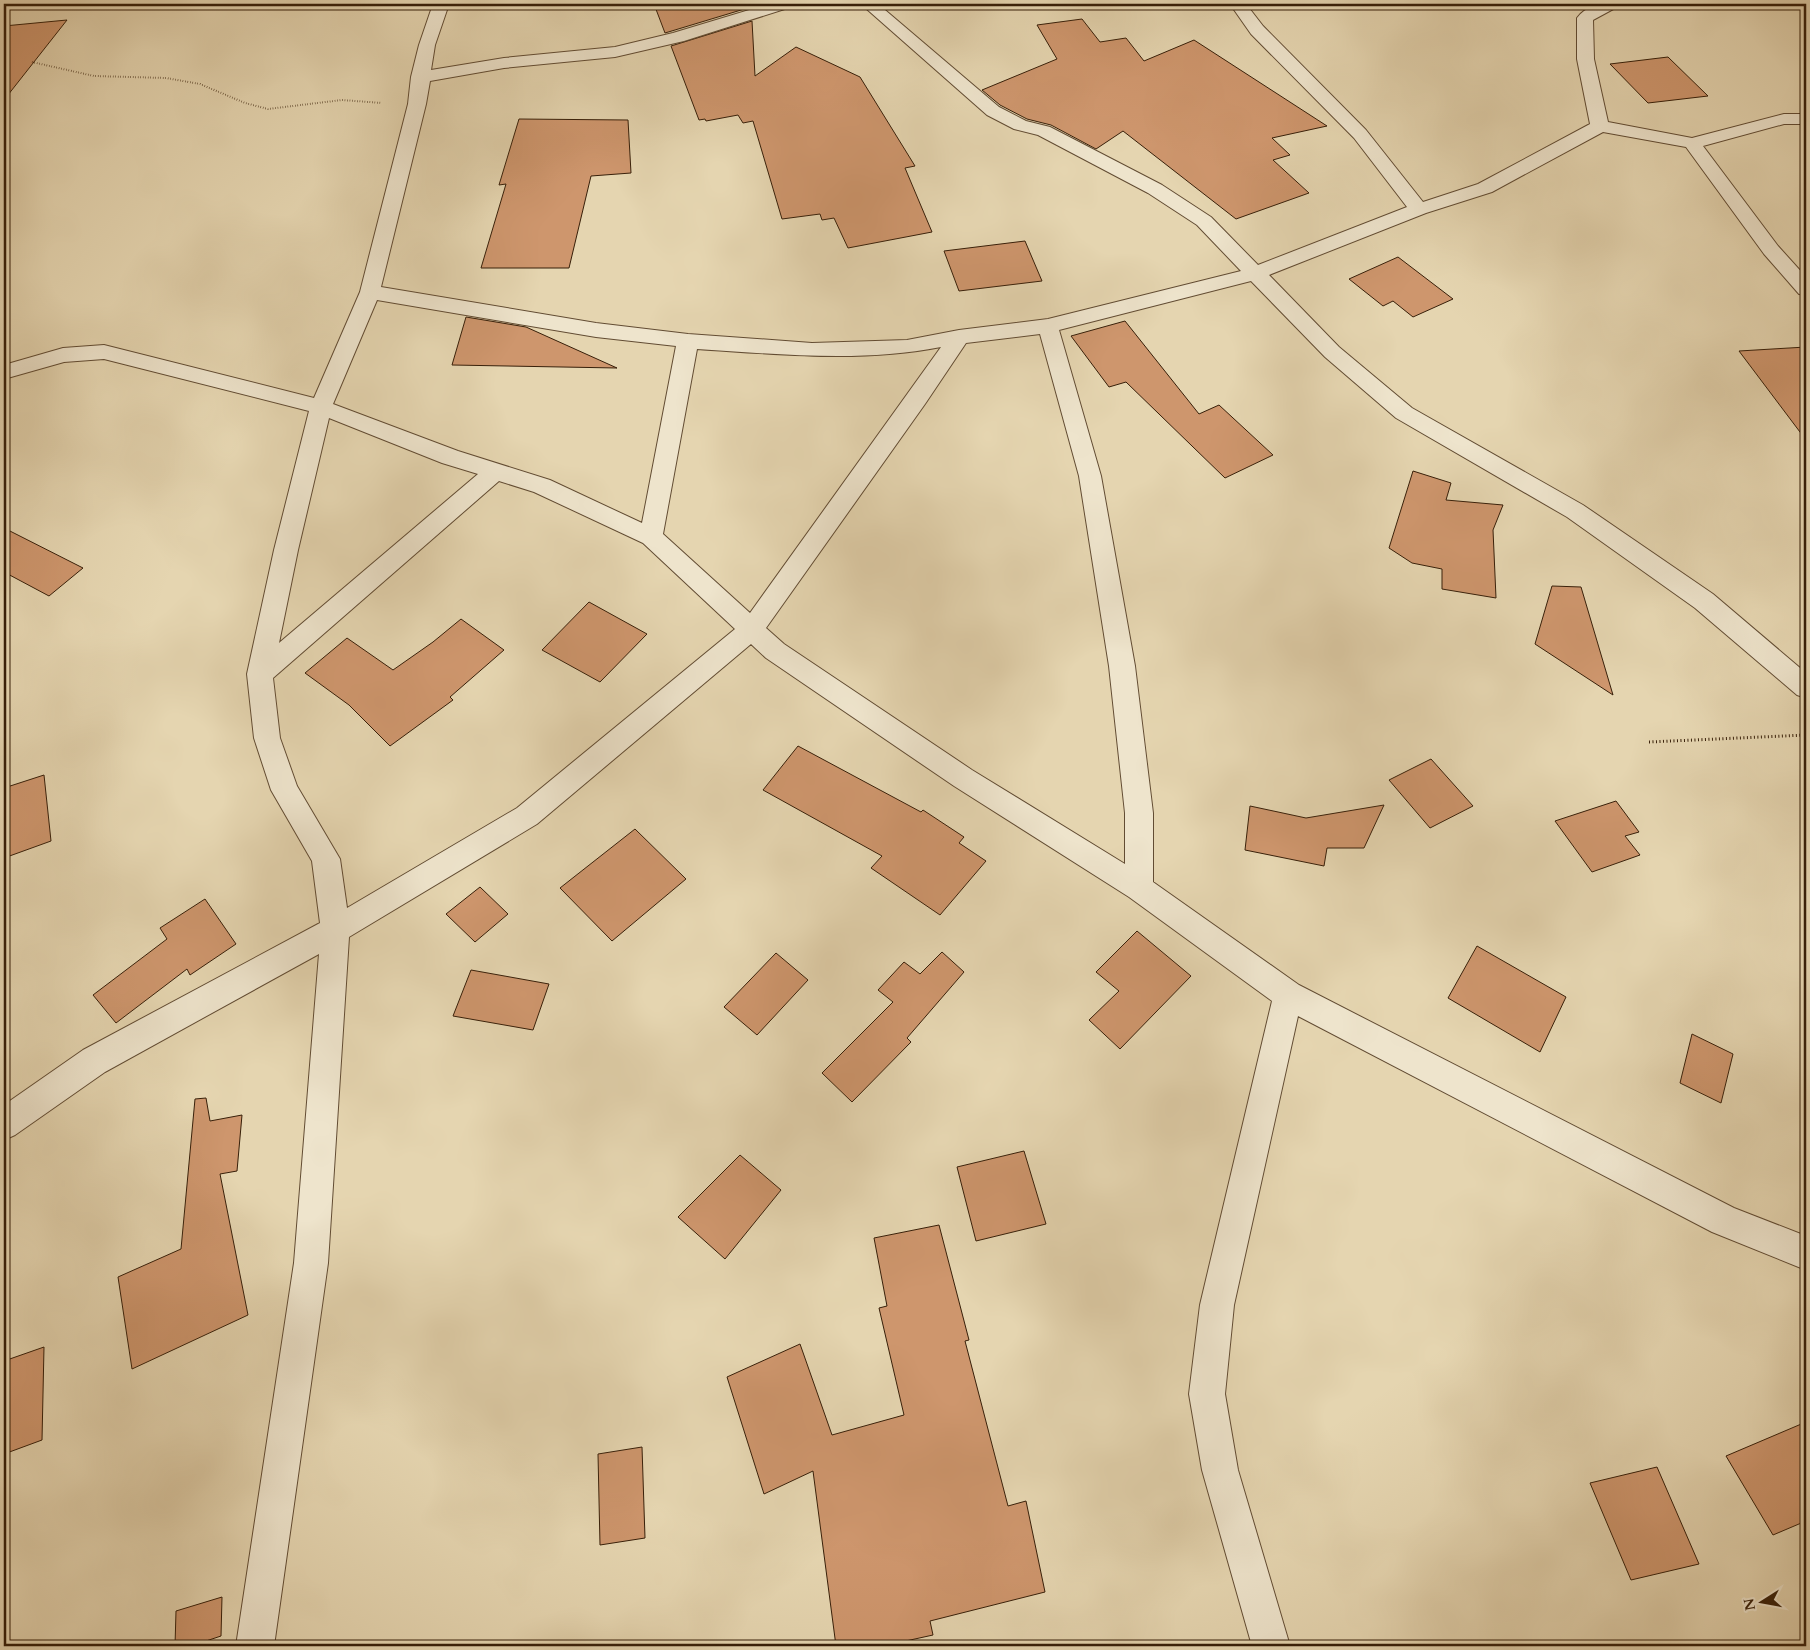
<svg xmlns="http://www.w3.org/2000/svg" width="1810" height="1650" font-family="Cardo,serif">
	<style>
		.building { fill: #ce966d; stroke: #371f09 }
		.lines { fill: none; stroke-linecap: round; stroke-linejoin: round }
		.minor-casing { stroke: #624c33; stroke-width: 2 }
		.path-far1 { stroke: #371f09; stroke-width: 2; stroke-dasharray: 0.5 2; stroke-linecap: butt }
		.path { stroke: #371f09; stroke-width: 3; stroke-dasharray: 1 2.5; stroke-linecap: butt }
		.minor { fill: #eee4cc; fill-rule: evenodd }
	</style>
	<rect width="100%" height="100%" fill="#e5d5b0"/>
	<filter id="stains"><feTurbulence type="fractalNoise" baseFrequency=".004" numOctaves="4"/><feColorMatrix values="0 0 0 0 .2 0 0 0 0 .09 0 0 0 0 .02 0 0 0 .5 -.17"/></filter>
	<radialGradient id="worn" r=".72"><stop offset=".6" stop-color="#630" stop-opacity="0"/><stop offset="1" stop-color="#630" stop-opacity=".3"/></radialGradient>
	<path class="building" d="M654 4H751V7L665 33Z
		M1082 19 1100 42 1126 38 1144 61 1194 40 1327 126 1272 138 1290 155 1273 160 1309 193 1236 219 1123 131 1096 149 1051 125 1027 119 1000 105 982 90 1057 59 1037 25Z
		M67 20 4 100V26Z
		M752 21 755 76 796 47 860 77 915 166 905 168 932 232 848 248 834 218 822 220 820 214 782 219 753 121 743 123 738 115 706 121 705 119 699 120 671 46Z
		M1668 57 1708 96 1648 103 1610 64Z
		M519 119 628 120 631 173 591 176 569 268H481L506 184 499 185Z
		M1025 241 1042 281 959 291 944 251Z
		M1398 257 1453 299 1413 317 1393 301 1383 306 1349 279Z
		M466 317 526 327 617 368 452 365Z
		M1125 321 1199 414 1219 405 1273 455 1225 478 1126 382 1109 387 1071 336Z
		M1806 347V440L1739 351Z
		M1413 471 1451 483 1446 500 1503 505 1493 530 1496 598 1442 589V569L1412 563 1389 548Z
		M4 528 83 568 49 596 4 572Z
		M1552 586 1581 587 1613 695 1535 644Z
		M589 602 647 634 600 682 542 650Z
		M461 619 504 650 450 697 453 700 390 746 349 705 305 673 347 638 393 670 433 642Z
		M798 746 921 812 923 810 964 837 959 843 986 861 940 915 871 868 882 856 763 790Z
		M1431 759 1473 806 1430 828 1389 780Z
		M44 775 51 841 4 858V788Z
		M1616 801 1639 832 1625 836 1640 855 1592 872 1555 821Z
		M1384 805 1364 848H1327L1324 866 1245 850 1250 806 1306 818Z
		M635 829 686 879 612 941 560 888Z
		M480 887 508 914 475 942 446 914Z
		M205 899 236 944 190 975 187 969 116 1023 93 995 167 939 160 928Z
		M1137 931 1191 976 1120 1049 1089 1020 1119 991 1096 972Z
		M1477 946 1566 997 1540 1052 1448 998Z
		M942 952 964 972 907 1038 911 1042 852 1102 822 1073 893 1002 878 990 904 962 920 974Z
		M776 953 808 980 757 1035 724 1007Z
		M471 970 549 984 533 1030 453 1016Z
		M1692 1034 1733 1054 1721 1103 1680 1083Z
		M206 1098 210 1121 242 1115 237 1171 220 1174 248 1315 132 1369 118 1277 181 1249 195 1099Z
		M1024 1151 1046 1224 976 1241 957 1167Z
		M740 1155 781 1190 725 1259 678 1217Z
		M939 1225 969 1340 965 1341 1008 1506 1026 1501 1045 1592 930 1621 933 1635 883 1646H836L813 1471 764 1494 727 1377 800 1344 832 1435 904 1415 879 1308 887 1306 874 1238Z
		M44 1347 42 1440 4 1454V1361Z
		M1806 1422V1521L1773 1535 1726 1456Z
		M642 1447 645 1538 600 1545 598 1454Z
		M1657 1467 1699 1564 1631 1580 1590 1483Z
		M222 1597 221 1636 191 1646H175L176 1611Z"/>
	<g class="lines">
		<defs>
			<path id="minor" d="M433 4H449L435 45 431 70 504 58 615 47 673 33 769 4H793L791 7 684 41 615 57 504 68 430 81 426 104 381 287 596 323 688 334 812 343 907 340 959 330 1048 319 1241 271 1197 225 1148 193 1038 135 1014 129 987 115 861 4H878L999 107 1026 121 1050 127 1162 185 1211 217 1258 265 1407 207 1354 138 1251 34 1230 4H1246L1263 26 1366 130 1423 202 1478 184 1590 124 1577 59V18C1586 5 1605 3 1619 4L1617 7 1593 20 1594 59 1608 122 1692 138 1784 114H1806V124H1784L1703 146 1778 246 1806 277V295L1799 294 1764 254 1686 147 1603 132 1492 192 1426 213 1269 275 1339 347 1412 408 1583 505 1713 594 1806 673V698L1797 695 1695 608 1567 517 1396 418 1325 357 1251 281 1059 330 1101 476 1135 666 1153 813V882L1299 985 1734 1208 1806 1236V1270L1712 1232 1298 1016 1234 1305 1225 1394 1238 1470 1290 1646H1252L1202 1470 1189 1394 1200 1305 1272 1001 1129 897 954 786 766 658 751 644 537 824 349 937 328 1263 274 1646H236L294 1263 319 954 105 1072 15 1135 4 1140V1105L83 1050 320 923 312 861 271 790 254 738 247 674 274 550 309 411 104 359 64 362 4 379V365L63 348 104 345 314 398 360 292 408 104 411 77 419 45ZM377 300 596 337 676 346 642 523 550 480 458 451 333 404ZM1040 334 1079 476 1109 666 1125 813V864L972 770 784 644 766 628 925 404 966 343ZM941 347 750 613 663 534 697 349C778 354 861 363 941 347ZM329 418 442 463 478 474 279 643 298 550ZM499 481 534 492 643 543 735 629 517 808 347 908 340 859 297 786 280 738 273 678Z"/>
		</defs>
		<use href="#minor" class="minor-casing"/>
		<path class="path-far1" d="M32 62 94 76 166 78 200 84 245 103 268 109 342 100 382 103"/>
		<path class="path" d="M1649 742 1806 735"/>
		<use href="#minor" class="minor"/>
	</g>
	<rect width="1810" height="1650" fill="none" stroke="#e5d5b0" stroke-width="20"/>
	<rect x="5" y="5" width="1800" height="1640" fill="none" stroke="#371f09" stroke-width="2.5"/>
	<rect x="10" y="10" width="1790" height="1630" fill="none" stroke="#371f09"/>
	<g transform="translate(1762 1602) rotate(259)" stroke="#eee4cc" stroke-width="4" paint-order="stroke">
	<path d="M0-4L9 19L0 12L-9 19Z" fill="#371f09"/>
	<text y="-8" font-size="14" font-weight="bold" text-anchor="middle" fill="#371f09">N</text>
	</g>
	<rect width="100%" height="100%" filter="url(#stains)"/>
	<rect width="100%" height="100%" fill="url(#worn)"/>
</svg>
